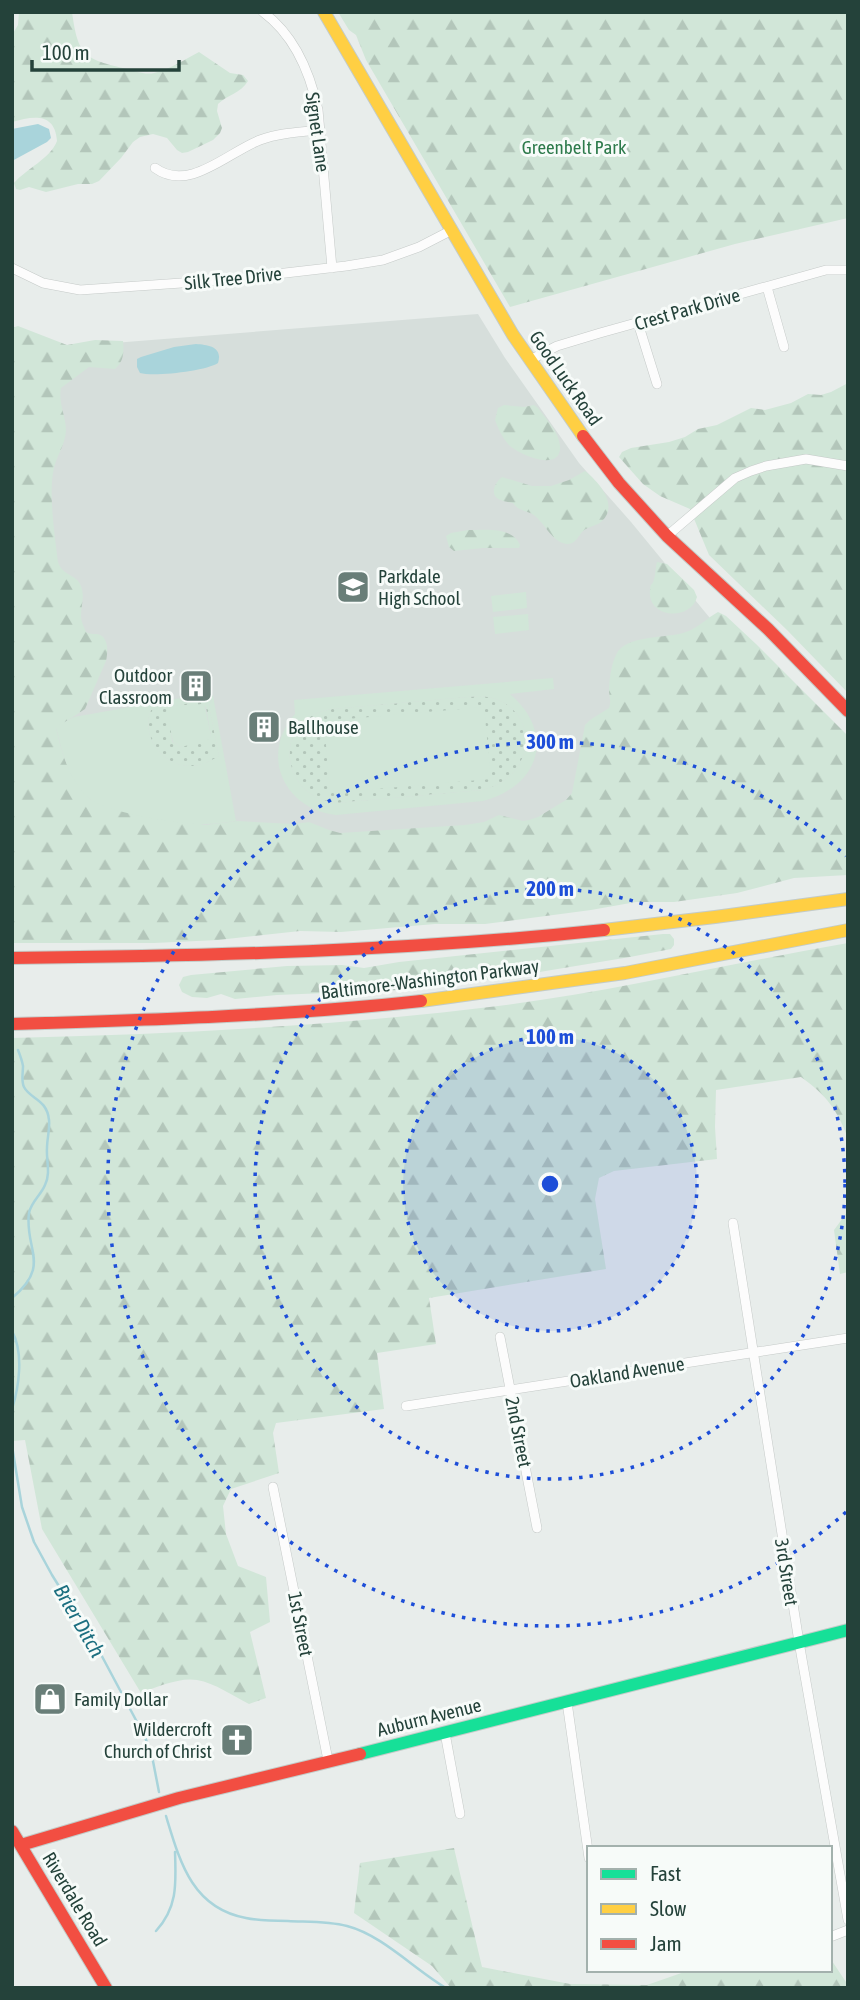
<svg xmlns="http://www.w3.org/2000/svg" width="860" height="2000" font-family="'Asap Condensed',sans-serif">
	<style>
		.built { fill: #d6dedb }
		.grass { fill: url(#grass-dots); fill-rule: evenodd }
		.forest { fill: url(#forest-firs) }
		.garden { fill: #d1e6d8; fill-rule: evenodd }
		.water { fill: #a9d4db }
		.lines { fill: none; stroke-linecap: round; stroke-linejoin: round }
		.stream { stroke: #a9d4db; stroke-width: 2.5 }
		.street-casing { stroke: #c5cac8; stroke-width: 10 }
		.fast-casing { stroke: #c3cbc8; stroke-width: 14 }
		.slow-casing { stroke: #c3cbc8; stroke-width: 14 }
		.jam-casing { stroke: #c3cbc8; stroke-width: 14 }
		.street { stroke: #fcfcfc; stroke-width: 9 }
		.fast { stroke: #16e098; stroke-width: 12 }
		.slow { stroke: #ffcf43; stroke-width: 12 }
		.jam { stroke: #f24e42; stroke-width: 12 }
		.ring { fill: none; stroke: #1d4ed8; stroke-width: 3.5; stroke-dasharray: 3.5 7 }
		.labels { text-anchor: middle; stroke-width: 6; stroke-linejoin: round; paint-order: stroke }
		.street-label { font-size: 19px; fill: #24423a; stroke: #f7fbf9 }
		.park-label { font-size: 19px; fill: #2d7a4b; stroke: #f7fbf9 }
		.poi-label { font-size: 19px; fill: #24423a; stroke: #f7fbf9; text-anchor: start }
		.water-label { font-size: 21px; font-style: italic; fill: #1c6f80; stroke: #f7fbf9 }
		.centre { fill: #1d4ed8; stroke: #f7fbf9; stroke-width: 3.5 }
		.ring-label { font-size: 21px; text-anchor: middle; font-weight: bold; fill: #1d4ed8; stroke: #f7fbf9; stroke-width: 6; stroke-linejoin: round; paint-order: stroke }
	</style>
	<defs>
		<pattern id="grass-dots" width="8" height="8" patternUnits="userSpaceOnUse" patternTransform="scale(1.75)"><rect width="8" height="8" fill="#d1e6d8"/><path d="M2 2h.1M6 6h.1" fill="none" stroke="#b3c6ba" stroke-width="1.8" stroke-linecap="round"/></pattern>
		<pattern id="forest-firs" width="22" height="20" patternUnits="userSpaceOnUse" patternTransform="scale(1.75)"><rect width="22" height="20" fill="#d1e6d8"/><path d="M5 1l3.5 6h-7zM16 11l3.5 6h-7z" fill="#b3c6ba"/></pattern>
	</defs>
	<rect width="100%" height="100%" fill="#e8edeb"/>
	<path class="built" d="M478 314 505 358 579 463 631 522 737 651 603 820 50 865 12 351Z"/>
	<path class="grass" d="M208 696 212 699 209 706 219 756C211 761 203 765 193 766 164 768 140 737 151 710L200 701 203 697ZM203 706 206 707 211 736 208 739 180 747 177 744 172 742 170 715 172 713Z
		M479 696C538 698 544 775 482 790L336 803C277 796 273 717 332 709Z"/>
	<path class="forest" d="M19 12H72C78 56 84 59 127 69 135 71 145 75 154 73 168 70 186 59 199 52L230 73 243 75 248 81C241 93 227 95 218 104L217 111 222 128 220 133 213 140 188 152 182 153 177 150 167 138 153 134 140 137 133 142 121 158 99 181 92 184H78L46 192 29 187 20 190 16 189 14 183C26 169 51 158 57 141 55 112 33 116 12 122V35L18 25Z
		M338 12H848V218L735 244 510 307 366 60 356 35 349 30Z
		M18 326 67 345 95 340 123 341C124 352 124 361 115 369L89 367 61 388C58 403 66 416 66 431 65 445 57 455 54 468 48 493 55 536 58 562 63 577 76 573 81 586 85 596 81 606 81 616 81 621 84 627 86 632 89 634 93 634 97 634 109 636 108 652 106 661L85 709 56 728C62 756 70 779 91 800L205 825 237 821 293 824 309 822 329 830 340 833 465 825 484 822 499 815 523 821 529 820 538 817 566 800 572 793 585 725 590 720 609 708C611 702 610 699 609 692 609 681 611 665 616 655 625 634 667 639 686 632 698 628 707 618 718 612L726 616 756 644 848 736V875L794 878 737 893 674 902H636L591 910 485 924H435L341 932 300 931 218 940 154 943H12V328Z
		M848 383V693L787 630 709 555 690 509 660 496 643 484 619 457 622 452 631 448 669 442 685 437 698 429 717 425 751 408 765 410 791 403 808 394 821 395 831 392Z
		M504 405 524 407 534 405 538 408C546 419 559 432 560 446 562 473 518 455 508 444 502 437 498 428 495 420L498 408Z
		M585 471C599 482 619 505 602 521 597 526 589 526 583 531 578 536 576 544 567 544 553 543 545 524 535 516 528 510 519 512 513 503 509 502 505 502 501 500 489 496 494 483 502 477L532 486H551L569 480Z
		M468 530C485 530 512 526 520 545L519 548H483L454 551 449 547 446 536 451 533Z
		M657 562 667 564 694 590 697 597C691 621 647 619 650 590 651 580 652 588 654 579 656 573 655 568 657 562Z
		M663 934H670L674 939V945L671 949 630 957 503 978 400 990 277 995 235 999 221 994 207 998 192 997 182 992 179 985 183 977 191 975 287 966 342 965 364 968 399 962Z
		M848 943V1138C836 1108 827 1096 801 1077L716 1090 715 1127 717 1159 614 1171 599 1178 595 1199 606 1269 429 1298 436 1344 377 1353 384 1409 276 1423 273 1433 279 1473 231 1489 223 1506 226 1534 238 1566 266 1577 270 1622 250 1632 266 1698 249 1704C233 1696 215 1683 197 1680 180 1677 156 1687 141 1693L42 1529 25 1440 12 1441V1038C175 1034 337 1026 498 1006 616 991 731 963 848 943Z
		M848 1211V1272L840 1274 834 1230Z
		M454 1848 482 1967 570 1984 647 1985 690 1970H830V1958L848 1985V1988H451L432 1966 354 1913 360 1863Z"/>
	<path class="garden" d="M526 592 527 608 493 612 491 596Z
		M528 614 529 630 495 634 493 617Z
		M553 678 554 689 510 694C556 733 540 786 483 801L336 815C284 809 259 755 295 714L294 700ZM479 696C538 698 544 775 482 790L336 803C277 796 273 717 332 709Z
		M209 693 213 696 236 821C226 822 215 824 204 824 183 825 105 812 90 799 69 781 62 753 56 727L74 717ZM206 695 212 700 209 706 219 756C211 761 202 765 193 766 164 768 140 737 151 710L201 701Z
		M201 704 205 707 211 736 207 741 180 747 177 744 173 742 168 716 172 709Z
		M484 707 491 779 330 793 324 721Z"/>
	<path class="water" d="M38 124 49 129 51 138 47 142 12 161V129Z
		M196 344C209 345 223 347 218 363 206 371 154 377 140 373L137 367V359L141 357 174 347Z"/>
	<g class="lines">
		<path class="stream" d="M12 1298C52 1265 24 1249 29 1213 31 1202 41 1195 45 1185 51 1173 46 1160 47 1148 47 1139 50 1129 49 1120 47 1099 30 1099 24 1087 21 1081 23 1073 23 1066 22 1060 20 1055 18 1050
			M12 1331C24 1353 19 1387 12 1409
			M12 1446 22 1507 34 1542 52 1575 97 1647 145 1737 152 1756 159 1792
			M166 1816C180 1862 192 1908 246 1918 260 1921 274 1921 288 1921 307 1922 328 1921 347 1926 382 1935 414 1969 446 1988
			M156 1931C178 1907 176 1883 175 1852"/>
		<defs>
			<path id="street" d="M263 12C294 35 310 72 318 110L332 268
				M155 168C189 193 228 152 260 140 279 133 300 132 320 130
				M12 268 43 283 80 290 225 280 346 266 383 260 419 247 452 230
				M767 287 784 347
				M638 323 657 384
				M530 360 557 346 600 333 826 270H848
				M667 536 735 478 751 471 766 466 806 459 848 466
				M733 1223 799 1642 848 1920
				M500 1337 537 1528
				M406 1406 848 1338
				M273 1487 328 1760
				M567 1702 589 1858
				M445 1733 460 1814
				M830 1937 848 1930"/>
			<path id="fast" d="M360 1754 848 1630"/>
			<path id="slow" d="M324 12 513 335 583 436
				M604 930 715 917 848 899
				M421 1001 625 973 848 930"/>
			<path id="jam" d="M583 436 619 483 667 536 768 629 848 711
				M12 958C210 956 407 951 604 930
				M12 1024C149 1020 285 1016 421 1001
				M12 1831 106 1988
				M21 1845 179 1798 360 1754"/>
		</defs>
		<use href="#street" class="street-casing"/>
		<use href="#fast" class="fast-casing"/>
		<use href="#slow" class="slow-casing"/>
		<use href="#jam" class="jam-casing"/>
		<use href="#street" class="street"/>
		<use href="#fast" class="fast"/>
		<use href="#slow" class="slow"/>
		<use href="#jam" class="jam"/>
	</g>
	<circle cx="550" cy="1184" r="147" fill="#1d4ed8" fill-opacity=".12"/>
	<g class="ring">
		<circle cx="550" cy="1184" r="147"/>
		<circle cx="550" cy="1184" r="295"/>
		<path d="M846 1512A442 442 0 1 1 846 856"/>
	</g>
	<defs>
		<symbol id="school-square" viewBox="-11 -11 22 22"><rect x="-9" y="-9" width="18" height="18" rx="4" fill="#697e78" stroke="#f7fbf9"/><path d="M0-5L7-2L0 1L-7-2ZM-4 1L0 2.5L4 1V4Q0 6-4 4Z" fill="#fff"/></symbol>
		<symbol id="building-square" viewBox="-11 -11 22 22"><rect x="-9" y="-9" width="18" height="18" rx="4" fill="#697e78" stroke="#f7fbf9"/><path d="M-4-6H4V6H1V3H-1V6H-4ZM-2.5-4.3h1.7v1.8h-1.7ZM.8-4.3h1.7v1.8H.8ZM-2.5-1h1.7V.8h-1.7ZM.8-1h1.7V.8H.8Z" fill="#fff"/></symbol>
		<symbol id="shop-square" viewBox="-11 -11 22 22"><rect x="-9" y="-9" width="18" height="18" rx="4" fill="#697e78" stroke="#f7fbf9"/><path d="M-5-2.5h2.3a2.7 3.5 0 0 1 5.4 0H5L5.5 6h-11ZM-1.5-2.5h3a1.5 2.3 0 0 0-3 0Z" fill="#fff"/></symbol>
		<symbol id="church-square" viewBox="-11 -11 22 22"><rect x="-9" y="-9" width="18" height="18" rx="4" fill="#697e78" stroke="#f7fbf9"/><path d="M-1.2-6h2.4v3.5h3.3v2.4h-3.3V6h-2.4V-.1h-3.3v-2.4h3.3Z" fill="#fff"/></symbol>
	</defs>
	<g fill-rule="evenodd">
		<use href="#school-square" x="334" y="568" width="38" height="38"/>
		<use href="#building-square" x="177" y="667" width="38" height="38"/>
		<use href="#building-square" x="245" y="708" width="38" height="38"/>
		<use href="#shop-square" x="31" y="1680" width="38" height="38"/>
		<use href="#church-square" x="218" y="1721" width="38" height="38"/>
	</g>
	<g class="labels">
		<g class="street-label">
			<text transform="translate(318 132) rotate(82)" y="7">Signet Lane</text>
			<text transform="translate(233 278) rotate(-6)" y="7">Silk Tree Drive</text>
			<text transform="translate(687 309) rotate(-16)" y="7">Crest Park Drive</text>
			<text transform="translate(566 378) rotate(55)" y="7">Good Luck Road</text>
			<text transform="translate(430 979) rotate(-7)" y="7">Baltimore-Washington Parkway</text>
			<text transform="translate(627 1372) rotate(-9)" y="7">Oakland Avenue</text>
			<text transform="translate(519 1432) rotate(79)" y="7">2nd Street</text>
			<text transform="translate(787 1572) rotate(81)" y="7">3rd Street</text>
			<text transform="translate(301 1624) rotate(79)" y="7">1st Street</text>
			<text transform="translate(429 1717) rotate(-14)" y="7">Auburn Avenue</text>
			<text transform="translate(75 1899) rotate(59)" y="7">Riverdale Road</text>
		</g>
		<g class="park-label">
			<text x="574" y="154">Greenbelt Park</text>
		</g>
		<g class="poi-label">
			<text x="378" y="583">Parkdale<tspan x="378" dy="22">High School</tspan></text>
			<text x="172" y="682" text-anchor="end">Outdoor<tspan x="172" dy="22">Classroom</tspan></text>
			<text x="288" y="734">Ballhouse</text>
			<text x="74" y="1706">Family Dollar</text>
			<text x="212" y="1736" text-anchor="end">Wildercroft<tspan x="212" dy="22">Church of Christ</tspan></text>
		</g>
		<g class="water-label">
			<text transform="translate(79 1621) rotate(60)" y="7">Brier Ditch</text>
		</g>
	</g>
	<circle cx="550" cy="1184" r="10" class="centre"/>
	<g class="ring-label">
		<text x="550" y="749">300 m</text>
		<text x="550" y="896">200 m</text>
		<text x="550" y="1044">100 m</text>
	</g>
	<rect width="860" height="2000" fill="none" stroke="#24423a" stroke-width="28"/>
	<rect x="587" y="1846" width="245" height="126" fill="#f7fbf9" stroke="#a3b1ad" stroke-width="2"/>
	<rect x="601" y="1869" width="35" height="10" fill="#16e098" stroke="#a3b1ad" stroke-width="2"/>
	<text x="650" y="1881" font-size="21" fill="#24423a">Fast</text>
	<rect x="601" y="1904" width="35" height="10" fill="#ffcf43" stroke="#a3b1ad" stroke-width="2"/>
	<text x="650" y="1916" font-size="21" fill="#24423a">Slow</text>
	<rect x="601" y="1939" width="35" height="10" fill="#f24e42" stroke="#a3b1ad" stroke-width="2"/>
	<text x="650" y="1951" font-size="21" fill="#24423a">Jam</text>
	<path d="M32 60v10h147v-10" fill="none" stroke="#24423a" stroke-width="3.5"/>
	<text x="42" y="60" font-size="21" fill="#24423a" stroke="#f7fbf9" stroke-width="5" paint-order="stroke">100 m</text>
</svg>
